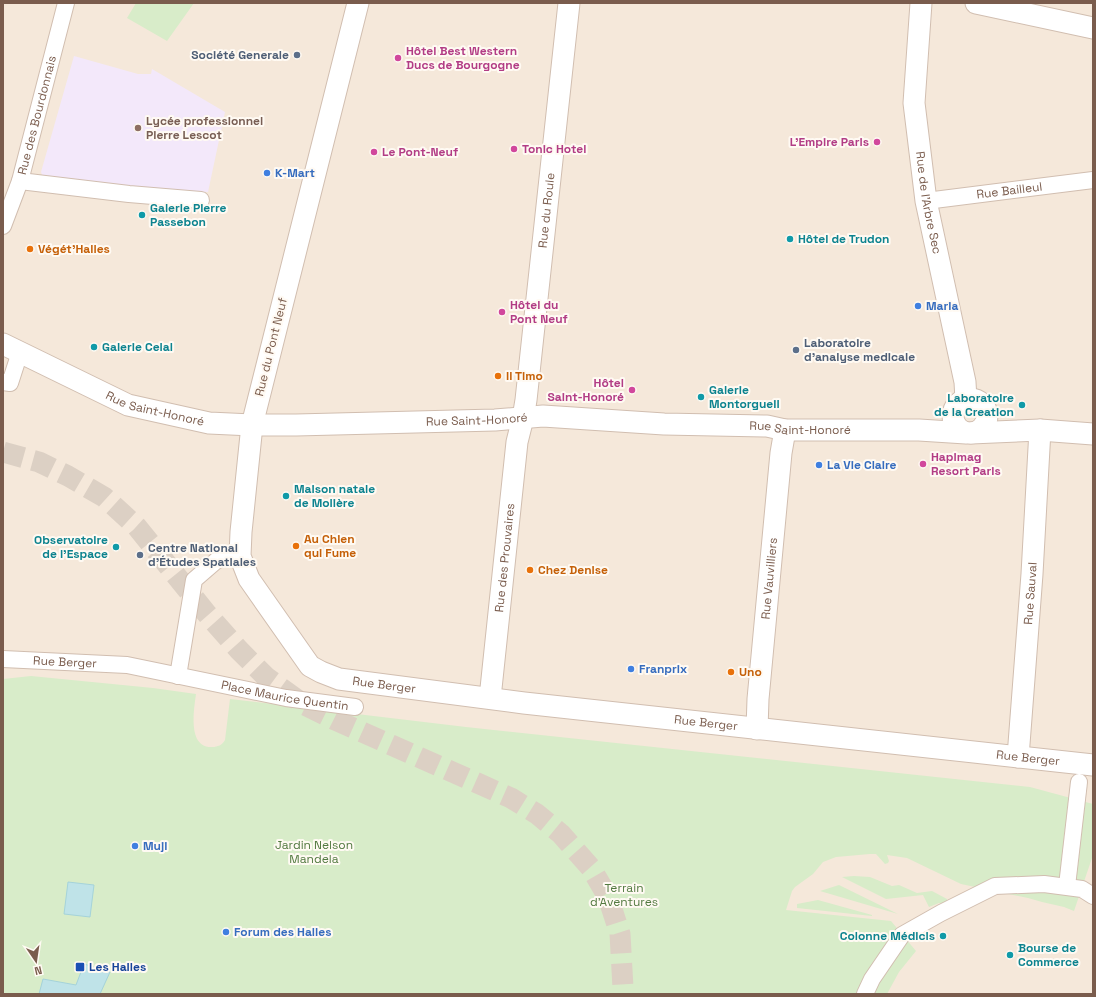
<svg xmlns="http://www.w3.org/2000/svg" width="1096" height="997" font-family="'Space Grotesk',sans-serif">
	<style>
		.residential { fill: #f5e8da }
		.education { fill: #f3e8fa }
		.green { fill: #d8ecc9 }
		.water { fill: #bfe3e8; stroke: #a5d3da }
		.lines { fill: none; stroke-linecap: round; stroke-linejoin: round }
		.minor-tunnel { stroke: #dcd0c4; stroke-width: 21; stroke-dasharray: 21 10; stroke-linecap: butt }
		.pedestrian-casing { stroke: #d1beb0; stroke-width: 18 }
		.minor-casing { stroke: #d1beb0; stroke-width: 23 }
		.pedestrian { stroke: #fff; stroke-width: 16 }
		.minor { stroke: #fff; stroke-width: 21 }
		.service-dot { fill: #5c6f8a; stroke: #fffaf3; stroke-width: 1.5 }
		.hotel-dot { fill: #d1479c; stroke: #fffaf3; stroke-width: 1.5 }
		.education-dot { fill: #8d6e63; stroke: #fffaf3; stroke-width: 1.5 }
		.shop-dot { fill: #3f7fe0; stroke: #fffaf3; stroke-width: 1.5 }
		.culture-dot { fill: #0f9aa8; stroke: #fffaf3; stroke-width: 1.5 }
		.food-dot { fill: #e8710a; stroke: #fffaf3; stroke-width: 1.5 }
		.transit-dot { fill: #1a4fb4; stroke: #fffaf3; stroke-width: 1.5 }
		.labels { text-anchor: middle; stroke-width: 4; stroke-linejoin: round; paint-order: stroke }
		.hotel-label { font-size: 12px; font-weight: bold; fill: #b23c85; stroke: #fffaf3; text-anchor: start }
		.service-label { font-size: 12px; font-weight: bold; fill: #4e5e75; stroke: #fffaf3; text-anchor: start }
		.street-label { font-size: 12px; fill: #7a5c4d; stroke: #fffaf3 }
		.education-label { font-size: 12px; font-weight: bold; fill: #785e54; stroke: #fffaf3; text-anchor: start }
		.shop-label { font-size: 12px; font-weight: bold; fill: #366cbe; stroke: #fffaf3; text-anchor: start }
		.culture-label { font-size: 12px; font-weight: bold; fill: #0d838f; stroke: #fffaf3; text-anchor: start }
		.food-label { font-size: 12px; font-weight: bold; fill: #c56008; stroke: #fffaf3; text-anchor: start }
		.park-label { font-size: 12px; fill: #537a41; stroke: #fffaf3 }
		.transit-label { font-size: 12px; font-weight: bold; fill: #164399; stroke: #fffaf3; text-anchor: start }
	</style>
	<rect width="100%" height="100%" fill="#fdf6ec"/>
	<path class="residential" d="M3 3H1093V994H3Z"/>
	<path class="education" d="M74 56 138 74H151L152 69 225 112 208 192 131 188 69 178 66 182 42 175 41 172Z"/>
	<path class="green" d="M136 3H194L167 41 127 18Z
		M31 676 153 688 196 694C194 709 187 748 212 747 218 747 222 745 225 740L230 699 466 727 1030 787 1093 804V846L1092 858 1074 911 1064 907 1042 902 1028 898 961 884 907 858 887 855 889 861 888 863 885 864 876 854H870L836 857 823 862 813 874 795 887 792 891 786 910 891 921 916 951 899 972 887 994H3V679Z
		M854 876 870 877 892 886 899 885 917 893 932 891 947 899V903H939L929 907 923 895 886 899 842 877Z
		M839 885 898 914 820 891Z
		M818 900 872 915V916L797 908V904Z"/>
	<path class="water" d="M68 882 94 885 90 917 64 914Z
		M84 964 110 972 100 994H39L43 979 76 985Z"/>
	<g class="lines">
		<path class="minor-tunnel" d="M3 452 39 462 68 476 104 497 137 527 207 614 239 650 266 677 303 704 335 720 511 798 537 814 561 834 591 868 608 897 620 934 623 988V994"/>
		<defs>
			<g id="pedestrian">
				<path d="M20 181 129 194 201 200"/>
				<path id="s1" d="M926 201 1093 180"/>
				<path id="s2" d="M3 226 20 181 66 3"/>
				<path d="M3 382 10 383 20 352"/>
				<path id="s3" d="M3 659 127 665 286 698 355 707"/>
				<path d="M178 676 194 580 216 561 240 549"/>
				<path d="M1067 886 1079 782"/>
				<path d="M865 994 872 979 902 935 941 913 995 886 1044 884 1082 889 1093 896"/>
			</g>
			<g id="minor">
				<path id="s4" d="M358 3 252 425 241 532 240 556 249 579 310 666 321 672 339 679 524 703 1093 765"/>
				<path id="s5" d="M921 3 914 103 926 201 965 382 966 400"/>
				<path d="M976 3 1093 28"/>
				<path id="s6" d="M3 344 128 405 209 423 252 425H296L495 420 543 416 664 424 767 426 785 430H919L966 433"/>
				<circle cx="970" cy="416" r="17"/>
				<path d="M971 433 1040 430 1093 434"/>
				<path id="s7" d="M490 698 517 442 523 418 526 400 569 3"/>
				<path id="s8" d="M757 729 758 699 781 453 785 430"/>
				<path id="s9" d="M1018 757 1032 574 1040 430"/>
			</g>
		</defs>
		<use href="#pedestrian" class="pedestrian-casing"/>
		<use href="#minor" class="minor-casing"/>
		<use href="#pedestrian" class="pedestrian"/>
		<use href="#minor" class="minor"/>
	</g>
	<g class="service-dot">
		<circle cx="297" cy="55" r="4"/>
		<circle cx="796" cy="350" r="4"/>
		<circle cx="140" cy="555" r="4"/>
	</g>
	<g class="hotel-dot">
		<circle cx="398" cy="58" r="4"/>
		<circle cx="877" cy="142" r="4"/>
		<circle cx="514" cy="149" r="4"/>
		<circle cx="374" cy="152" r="4"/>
		<circle cx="502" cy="312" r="4"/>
		<circle cx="632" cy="390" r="4"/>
		<circle cx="923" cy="464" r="4"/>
	</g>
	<circle class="education-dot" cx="138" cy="128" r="4"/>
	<g class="shop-dot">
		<circle cx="267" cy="173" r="4"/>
		<circle cx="918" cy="306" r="4"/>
		<circle cx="819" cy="465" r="4"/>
		<circle cx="631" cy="669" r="4"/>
		<circle cx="135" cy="846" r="4"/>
		<circle cx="226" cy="932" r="4"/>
	</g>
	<g class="culture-dot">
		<circle cx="142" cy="215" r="4"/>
		<circle cx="790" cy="239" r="4"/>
		<circle cx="94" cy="347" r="4"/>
		<circle cx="701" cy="397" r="4"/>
		<circle cx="1022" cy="405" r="4"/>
		<circle cx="286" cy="496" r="4"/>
		<circle cx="116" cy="547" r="4"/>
		<circle cx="943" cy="936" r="4"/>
		<circle cx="1010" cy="955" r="4"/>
	</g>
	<g class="food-dot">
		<circle cx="30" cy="249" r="4"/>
		<circle cx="498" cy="376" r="4"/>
		<circle cx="296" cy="546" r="4"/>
		<circle cx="530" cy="570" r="4"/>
		<circle cx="731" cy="672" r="4"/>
	</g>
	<rect class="transit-dot" x="75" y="962" width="10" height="10" rx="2"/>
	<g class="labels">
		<g class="hotel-label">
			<text x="406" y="55">Hôtel Best Western<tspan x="406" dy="14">Ducs de Bourgogne</tspan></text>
			<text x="869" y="146" text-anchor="end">L'Empire Paris</text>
			<text x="522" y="153">Tonic Hotel</text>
			<text x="382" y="156">Le Pont-Neuf</text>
			<text x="510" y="309">Hôtel du<tspan x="510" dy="14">Pont Neuf</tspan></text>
			<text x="624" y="387" text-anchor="end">Hôtel<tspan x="624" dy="14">Saint-Honoré</tspan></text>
			<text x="931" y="461">Hapimag<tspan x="931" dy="14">Resort Paris</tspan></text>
		</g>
		<g class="service-label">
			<text x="289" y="59" text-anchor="end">Société Generale</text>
			<text x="804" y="347">Laboratoire<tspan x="804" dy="14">d'analyse medicale</tspan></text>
			<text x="148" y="552">Centre National<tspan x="148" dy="14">d'Études Spatiales</tspan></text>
		</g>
		<g class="street-label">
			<text dy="4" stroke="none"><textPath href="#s2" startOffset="116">Rue des Bourdonnais</textPath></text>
			<text dy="4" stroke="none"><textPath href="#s1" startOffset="84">Rue Bailleul</textPath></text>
			<text dy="4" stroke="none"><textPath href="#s5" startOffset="201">Rue de l'Arbre Sec</textPath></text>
			<text dy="4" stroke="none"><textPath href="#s7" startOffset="491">Rue du Roule</textPath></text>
			<text transform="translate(271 347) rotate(-76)" y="4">Rue du Pont Neuf</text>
			<text dy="4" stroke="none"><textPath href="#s6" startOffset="166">Rue Saint-Honoré</textPath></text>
			<text dy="4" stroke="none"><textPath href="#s6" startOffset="490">Rue Saint-Honoré</textPath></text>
			<text dy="4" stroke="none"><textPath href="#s6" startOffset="814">Rue Saint-Honoré</textPath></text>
			<text dy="4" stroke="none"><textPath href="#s7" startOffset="141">Rue des Prouvaires</textPath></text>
			<text dy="4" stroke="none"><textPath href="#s8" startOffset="151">Rue Vauvilliers</textPath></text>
			<text dy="4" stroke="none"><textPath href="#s9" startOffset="164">Rue Sauval</textPath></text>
			<text dy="4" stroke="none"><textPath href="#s3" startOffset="62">Rue Berger</textPath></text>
			<text dy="4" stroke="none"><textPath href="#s4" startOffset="775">Rue Berger</textPath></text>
			<text dy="4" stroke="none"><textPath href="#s3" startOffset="285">Place Maurice Quentin</textPath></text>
			<text dy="4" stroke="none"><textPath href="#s4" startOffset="1099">Rue Berger</textPath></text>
			<text dy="4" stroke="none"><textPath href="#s4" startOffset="1423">Rue Berger</textPath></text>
		</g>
		<g class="education-label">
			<text x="146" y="125">Lycée professionnel<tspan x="146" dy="14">Pierre Lescot</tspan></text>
		</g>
		<g class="shop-label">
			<text x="275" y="177">K-Mart</text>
			<text x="926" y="310">Maria</text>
			<text x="827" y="469">La Vie Claire</text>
			<text x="639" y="673">Franprix</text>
			<text x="143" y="850">Muji</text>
			<text x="234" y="936">Forum des Halles</text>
		</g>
		<g class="culture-label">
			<text x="150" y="212">Galerie Pierre<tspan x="150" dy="14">Passebon</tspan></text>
			<text x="798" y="243">Hôtel de Trudon</text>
			<text x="102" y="351">Galerie Celal</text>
			<text x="709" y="394">Galerie<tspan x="709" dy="14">Montorgueil</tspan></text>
			<text x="1014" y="402" text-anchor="end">Laboratoire<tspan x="1014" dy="14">de la Creation</tspan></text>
			<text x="294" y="493">Maison natale<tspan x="294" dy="14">de Molière</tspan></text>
			<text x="108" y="544" text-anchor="end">Observatoire<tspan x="108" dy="14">de l’Espace</tspan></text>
			<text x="935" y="940" text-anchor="end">Colonne Médicis</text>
			<text x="1018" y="952">Bourse de<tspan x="1018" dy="14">Commerce</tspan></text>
		</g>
		<g class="food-label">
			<text x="38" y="253">Végét'Halles</text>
			<text x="506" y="380">Il Timo</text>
			<text x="304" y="543">Au Chien<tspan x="304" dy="14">qui Fume</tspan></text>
			<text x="538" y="574">Chez Denise</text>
			<text x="739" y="676">Uno</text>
		</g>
		<g class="park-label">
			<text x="314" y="849">Jardin Nelson<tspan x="314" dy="14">Mandela</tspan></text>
			<text x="624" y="892">Terrain<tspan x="624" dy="14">d'Aventures</tspan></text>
		</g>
		<g class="transit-label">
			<text x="89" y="971">Les Halles</text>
		</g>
	</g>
	<rect width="1096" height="997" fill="none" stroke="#7a5c4d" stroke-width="8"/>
	<g transform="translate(36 961) rotate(167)" stroke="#fffaf3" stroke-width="3" paint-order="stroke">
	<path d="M0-3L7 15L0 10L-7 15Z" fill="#7a5c4d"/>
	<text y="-6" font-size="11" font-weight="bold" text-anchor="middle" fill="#7a5c4d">N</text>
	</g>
</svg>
